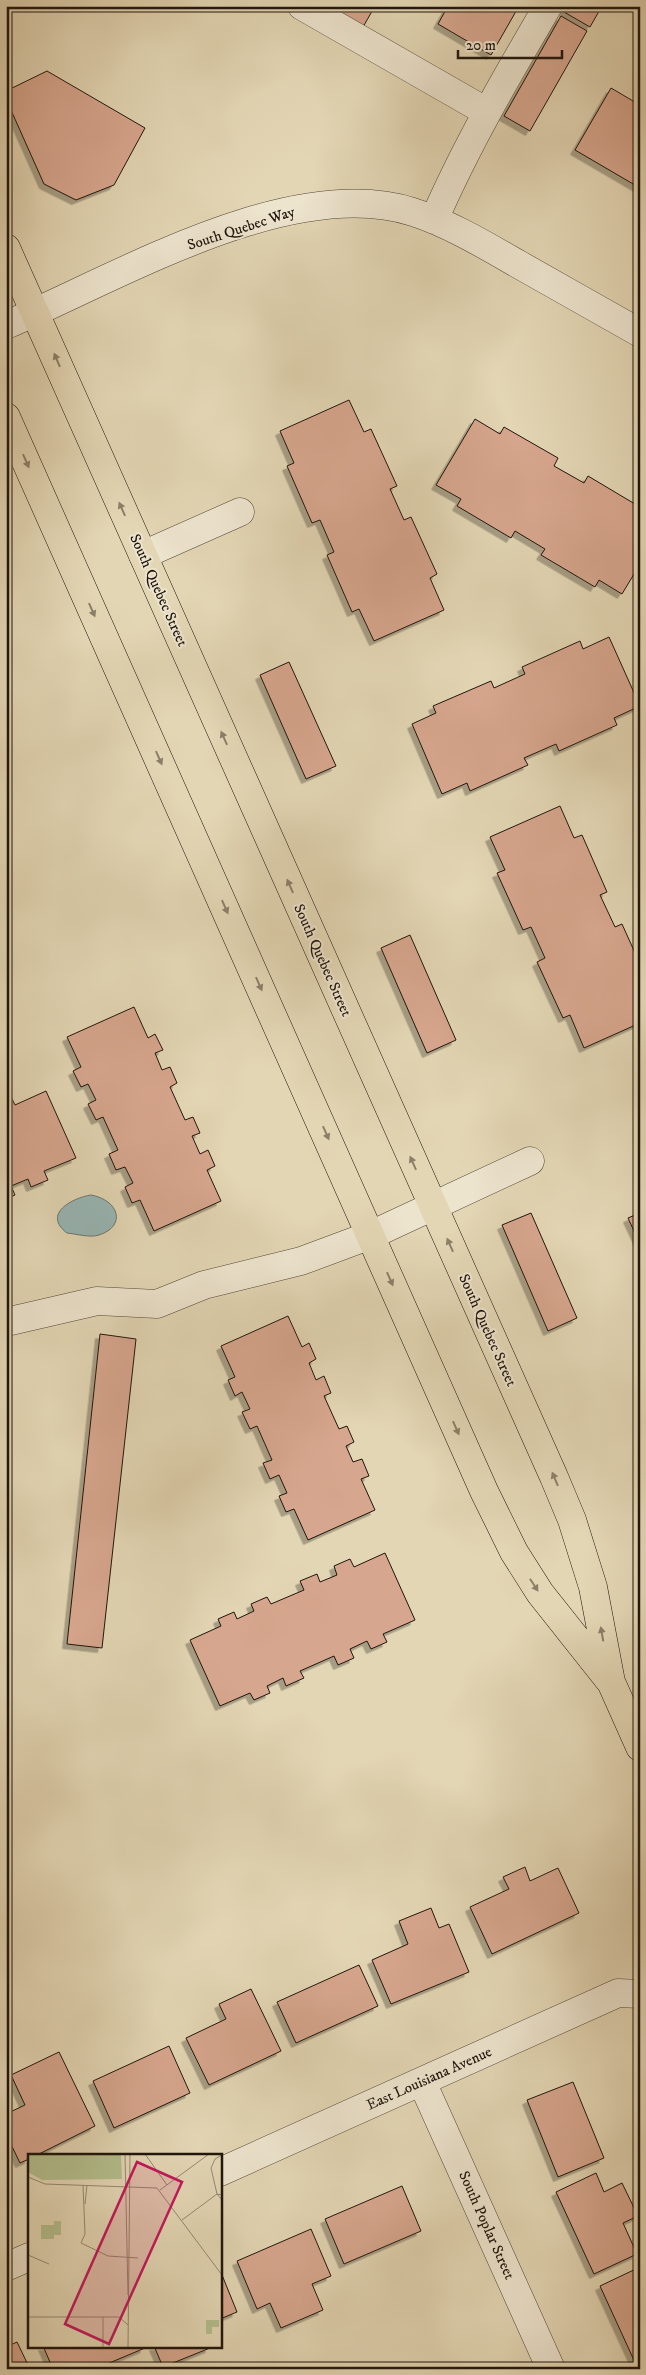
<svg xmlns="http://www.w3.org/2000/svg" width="646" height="2375" font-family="'IM FELL DW Pica',serif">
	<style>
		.water { fill: #98b7b6; stroke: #687672 }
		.building { fill: #d7a68e; stroke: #1f150d; filter: url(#shadow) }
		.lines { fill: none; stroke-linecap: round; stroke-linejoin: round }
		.minor-casing { stroke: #504537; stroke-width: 29 }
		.major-casing { stroke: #1f150d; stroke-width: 29 }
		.minor { stroke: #ede4ce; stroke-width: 28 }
		.major { stroke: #e3d6b4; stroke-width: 28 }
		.oneway { fill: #8b7f69 }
		.labels { text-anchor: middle; stroke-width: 4; stroke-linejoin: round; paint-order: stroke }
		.street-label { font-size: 15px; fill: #1f150d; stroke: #ede4ce }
		.inset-road { fill: none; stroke: #958971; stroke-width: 1 }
		.view { fill: #c2185b; fill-opacity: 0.15; stroke: #c2185b; stroke-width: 2.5 }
		.inset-edge { fill: none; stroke: #1f150d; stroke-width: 2.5 }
	</style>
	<defs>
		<filter id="shadow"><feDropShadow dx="-4.5" dy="4.5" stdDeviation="0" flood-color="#0004"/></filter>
	</defs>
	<rect width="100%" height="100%" fill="#e3d6b4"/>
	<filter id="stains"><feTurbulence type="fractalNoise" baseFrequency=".004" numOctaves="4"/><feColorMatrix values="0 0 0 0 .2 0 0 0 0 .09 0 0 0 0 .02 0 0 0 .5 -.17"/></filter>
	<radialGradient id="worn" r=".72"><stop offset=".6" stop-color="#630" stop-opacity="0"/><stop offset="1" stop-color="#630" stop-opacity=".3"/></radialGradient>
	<path class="water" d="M91 1195C119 1200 127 1226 99 1235 90 1238 77 1234 67 1233 42 1214 72 1198 91 1195Z"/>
	<path class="building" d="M327 6H375L363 27Z
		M448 6H519L491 55 438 24Z
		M567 6H602L590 27 564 12Z
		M561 16 587 31 530 131 504 116Z
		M47 71 145 128 114 185 76 200 44 184 6 99V91Z
		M611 88 640 105V188L575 150Z
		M349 400 364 432 371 429 397 486 390 489 404 520 411 517 437 574 430 578 444 610 374 641 359 609 352 612 327 555 334 552 320 520 312 523 287 466 294 463 280 431Z
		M475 419 500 434 504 427 558 458 554 466 584 483 588 476 640 507 638 514 640 516V564L622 594 599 580 595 587 541 555 545 549 515 531 511 538 457 506 461 499 436 485Z
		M609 637 640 706 614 718 617 725 559 751 556 744 524 758 528 765 470 791 467 783 442 794 412 724 436 713 433 706 491 681 494 688 525 674 522 667 580 641 583 649Z
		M289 662 336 766 306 779 260 675Z
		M560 806 574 838 582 835 607 892 600 895 615 927 622 924 640 964V1023L584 1048 570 1015 563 1018 537 962 545 958 531 927 523 930 497 873 505 870 490 837Z
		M410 935 456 1040 427 1053 381 948Z
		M134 1007 148 1038 155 1034 163 1050 155 1053 162 1070 170 1067 177 1083 170 1087 185 1120 193 1117 200 1133 192 1136 200 1154 208 1150 215 1166 207 1170 221 1201 154 1231 140 1200 132 1203 125 1187 133 1183 125 1167 116 1170 109 1154 118 1150 103 1117 96 1120 88 1104 96 1100 88 1084 81 1087 73 1071 81 1067 67 1037Z
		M46 1091 76 1158 44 1171 48 1180 31 1187 28 1179 11 1186 15 1195 6 1199V1099L11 1097 15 1105Z
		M531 1213 577 1318 548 1331 502 1225Z
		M640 1213V1244L628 1218Z
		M288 1316 302 1347 309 1343 316 1359 309 1363 316 1380 324 1376 331 1393 324 1396 339 1429 347 1426 354 1442 346 1446 353 1462 362 1459 369 1476 361 1479 375 1510 308 1540 294 1509 286 1512 279 1496 287 1493 279 1475 270 1479 263 1463 272 1460 257 1426 250 1429 242 1412 250 1409 242 1392 235 1396 228 1380 235 1377 221 1346Z
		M100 1334 136 1339 102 1648 67 1644Z
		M385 1553 415 1620 383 1634 387 1642 371 1649 367 1641 350 1649 354 1658 338 1665 334 1656 300 1671 304 1678 286 1686 283 1678 267 1686 270 1693 254 1700 250 1693 220 1706 190 1640 221 1626 218 1619 234 1612 237 1619 254 1611 251 1604 267 1597 271 1604 304 1590 300 1581 317 1574 320 1582 337 1575 334 1566 350 1559 354 1567Z
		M525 1867 530 1881 558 1868 579 1913 492 1954 470 1907 509 1889 503 1877Z
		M431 1908 439 1928 449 1924 469 1972 391 2004 372 1960 408 1944 399 1921Z
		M359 1965 378 2006 296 2043 277 2002Z
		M251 1989 281 2051 209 2085 186 2038 226 2019 219 2004Z
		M169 2046 190 2093 114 2128 93 2081Z
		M59 2052 95 2126 37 2155H29V2159L20 2163 6 2134V2114L25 2105 11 2075Z
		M573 2082 604 2158 558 2177 527 2100Z
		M596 2173 604 2192 622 2183 638 2216 623 2223 637 2254 594 2274 556 2192Z
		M402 2186 421 2231 344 2264 325 2219Z
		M311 2229 331 2276 312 2284 323 2310 281 2328 270 2303 257 2309 237 2261Z
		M640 2267V2369H638L600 2286Z
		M220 2270 237 2312 220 2319Z
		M17 2342 30 2369H6V2347Z
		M43 2346H144L145 2348 95 2369H53Z
		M154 2346H209L210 2348 163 2367Z"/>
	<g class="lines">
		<defs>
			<path id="minor" d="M302 6 487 112
				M434 220C466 146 507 76 548 6
				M6 325C117 278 291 173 413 212 450 224 485 245 518 264 559 287 599 310 640 333
				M143 555 240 512
				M6 1322 97 1301 157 1304 204 1285 301 1261 371 1235 530 1161
				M422 2082 551 2369
				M220 2172 618 1993 640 1994
				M6 2267 29 2257"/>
			<path id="major" d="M6 248 554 1477 572 1520 593 1587 611 1682 640 1747
				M6 417 484 1491 514 1552 540 1593 609 1680"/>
		</defs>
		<use href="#minor" class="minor-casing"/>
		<use href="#major" class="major-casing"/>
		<use href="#minor" class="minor"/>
		<use href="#major" class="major"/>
	</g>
	<defs><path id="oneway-solid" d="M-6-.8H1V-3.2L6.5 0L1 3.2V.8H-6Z" transform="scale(1.25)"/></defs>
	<g class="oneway">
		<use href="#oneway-solid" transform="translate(57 360) rotate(-113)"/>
		<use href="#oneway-solid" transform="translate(26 461) rotate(66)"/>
		<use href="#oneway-solid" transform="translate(122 509) rotate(-114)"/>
		<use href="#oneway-solid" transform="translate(92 610) rotate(66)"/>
		<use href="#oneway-solid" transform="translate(224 738) rotate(-114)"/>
		<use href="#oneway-solid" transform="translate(159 758) rotate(66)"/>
		<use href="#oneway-solid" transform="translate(290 886) rotate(-114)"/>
		<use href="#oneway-solid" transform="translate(225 907) rotate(66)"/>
		<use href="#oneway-solid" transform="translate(259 984) rotate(66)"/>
		<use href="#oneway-solid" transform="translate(326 1133) rotate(66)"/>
		<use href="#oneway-solid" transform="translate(413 1163) rotate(-114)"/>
		<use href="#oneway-solid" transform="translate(450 1245) rotate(-114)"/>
		<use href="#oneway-solid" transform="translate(390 1279) rotate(66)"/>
		<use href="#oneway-solid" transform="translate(456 1428) rotate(66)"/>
		<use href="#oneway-solid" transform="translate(555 1479) rotate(-113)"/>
		<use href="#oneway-solid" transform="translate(534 1585) rotate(57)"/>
		<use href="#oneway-solid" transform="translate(602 1634) rotate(-100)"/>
	</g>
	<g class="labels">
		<g class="street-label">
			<text transform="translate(241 228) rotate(-18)" y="5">South Quebec Way</text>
			<text transform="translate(159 590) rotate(66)" y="5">South Quebec Street</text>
			<text transform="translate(323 960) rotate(66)" y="5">South Quebec Street</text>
			<text transform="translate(488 1330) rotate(66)" y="5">South Quebec Street</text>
			<text transform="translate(429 2078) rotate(-24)" y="5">East Louisiana Avenue</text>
			<text transform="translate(487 2225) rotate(66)" y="5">South Poplar Street</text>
		</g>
	</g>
	<g transform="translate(28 2154)">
		<rect width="194" height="194" fill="#e3d6b4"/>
		<path d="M0 0H93L94 25 14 26 0 18ZM26 67H33V81H26V85H13V71H26ZM178 166H191V173H184V180H178Z" fill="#b4be8d"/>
		<path class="inset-road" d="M97 0 100 141M117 0 139 31M194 1 187 5 183 14 189 40 194 46M0 23 17 30 129 34 194 121M55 31 57 80 53 89 80 102 110 104M132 36 181 0M57 50 59 31M154 66 189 40 194 41M0 101 21 110M0 163H91L100 171M75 163V193M100 193 102 0"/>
		<path class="view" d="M109 8 154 28 81 190 37 170Z"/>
		<rect width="194" height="194" class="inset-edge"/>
	</g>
	<rect width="646" height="2375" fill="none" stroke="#e3d6b4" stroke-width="25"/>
	<rect x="8" y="8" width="631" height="2360" fill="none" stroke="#1f150d" stroke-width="2.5"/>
	<rect x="12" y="12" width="621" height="2350" fill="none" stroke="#1f150d"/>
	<path d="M458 50v8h104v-8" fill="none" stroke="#1f150d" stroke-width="2.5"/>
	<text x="466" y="50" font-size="15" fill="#1f150d" stroke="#ede4ce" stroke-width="4" paint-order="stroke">20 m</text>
	<rect width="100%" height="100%" filter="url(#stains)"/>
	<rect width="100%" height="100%" fill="url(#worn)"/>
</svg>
